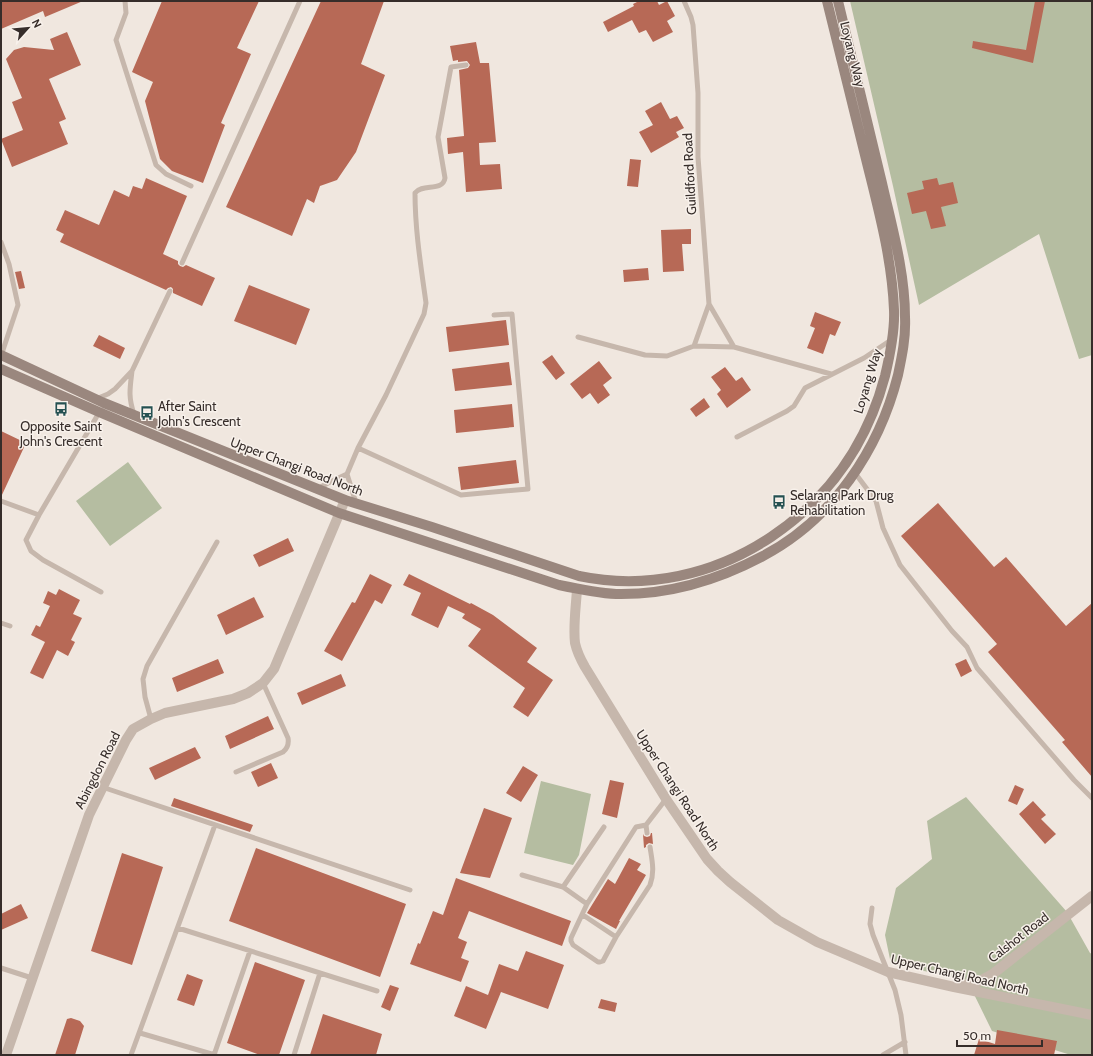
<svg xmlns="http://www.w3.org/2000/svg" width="1093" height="1056" font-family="Cabin,sans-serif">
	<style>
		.green { fill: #b5bda1 }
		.building { fill: #b76956 }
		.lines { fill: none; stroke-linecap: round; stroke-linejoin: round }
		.lane { stroke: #c6b7ac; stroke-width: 5 }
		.street { stroke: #c6b7ac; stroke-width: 10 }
		.secondary { stroke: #9a877e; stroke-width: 10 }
		.labels { text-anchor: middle; stroke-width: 3; stroke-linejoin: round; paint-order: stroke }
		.street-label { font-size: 13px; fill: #362d2a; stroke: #f8f1eb }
		.poi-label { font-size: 13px; fill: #362d2a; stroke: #f8f1eb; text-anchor: start }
	</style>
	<rect width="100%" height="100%" fill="#f0e7df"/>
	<path class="green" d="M850 1H1092V355L1079 359 1039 234 919 305 893 186Z
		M128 462 162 508 110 546 76 501Z
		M541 781 591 794 579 855 573 865 524 853Z
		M966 797 1067 912 1090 953 1092 954V1055H1071L992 1031 967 980 891 964 885 935 896 888 932 859 927 821Z"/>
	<path class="building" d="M1 1H83L45 17 43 11 1 29Z
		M162 1H259L237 48 251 54 221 123 225 125 203 183 172 171 160 159 145 101 153 82 132 72Z
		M321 1H384L361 64 385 75 356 152 337 180 320 186 314 203 307 199 292 236 226 207Z
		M639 1H657L659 5 667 1 675 16 667 21 673 32 653 42 646 30 639 33 632 20 608 32 603 22 634 6 633 4Z
		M1035 1H1045L1033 63 972 48 973 41 1026 50Z
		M67 32 81 65 49 79 66 119 59 122 68 144 12 167 1 139 23 130 12 102 22 98 6 59 14 50 24 47 54 50 50 39Z
		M476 42 480 63H489L496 142 479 143 480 165 500 164 502 189 466 192 463 152 448 154 447 138 464 136 459 70 468 68 470 65 467 61 458 62V60L453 61 450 46Z
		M661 102 670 119 677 116 684 128 676 132 679 137 651 153 639 132 653 125 645 111Z
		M630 159 641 160 638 187 627 186Z
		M146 178 187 196 163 254 178 261V264L180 266 183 267 186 265 215 278 202 306 173 293V289L171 287 168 288 166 290 60 242 64 234 56 230 65 210 99 225 114 190 129 197 133 186 142 189Z
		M937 178 939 185 953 182 958 203 941 207 946 226 931 229 926 211 912 214 907 193 924 189 922 181Z
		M691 229V244H682L684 271 663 272 661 230Z
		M648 268 649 280 624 282 623 270Z
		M21 271 25 288 19 289 15 272Z
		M249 285 310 309 296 345 234 321Z
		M815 312 841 322 835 336 830 334 823 354 807 348 815 328 810 326Z
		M506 320 509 345 449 352 446 327Z
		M99 335 125 348 120 359 93 346Z
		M552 355 565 373 556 380 542 362Z
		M599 361 612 378 603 385 610 395 598 404 590 393 582 399 570 384Z
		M509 362 512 385 455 391 452 369Z
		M725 367 736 381 742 377 751 390 727 408 717 394 721 390 711 377Z
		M704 398 710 407 696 417 690 409Z
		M512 404 514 427 456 433 454 410Z
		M1 431 26 443 1 497Z
		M516 460 519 483 461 490 458 467Z
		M938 503 994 567 1006 557 1066 626 1092 603V777L1062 742 1065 740 988 652 997 644 901 536Z
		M288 538 294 551 259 567 253 555Z
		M370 574 392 585 382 604 375 600 342 661 324 651 352 602 355 603Z
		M409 574 470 604 471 603 493 615 537 648 527 662 553 680 528 717 513 707 525 688 468 646 481 629 462 618 465 614 448 606 438 628 411 615 421 593 403 585Z
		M59 589 80 600 73 614 82 618 71 640 75 642 68 656 57 650 43 679 30 673 45 642 31 635 36 625 40 627 50 606 43 603 48 591 56 595Z
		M254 597 264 617 226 635 217 615Z
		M218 659 224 673 177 692 172 678Z
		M966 659 972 671 961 677 955 664Z
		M341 674 346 686 302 705 297 693Z
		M268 716 274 729 230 749 225 736Z
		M195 747 201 758 155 780 149 768Z
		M271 763 278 778 258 787 251 772Z
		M523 766 538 775 521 802 506 793Z
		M610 780 624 783 617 818 602 814Z
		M1015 785 1024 789 1017 805 1008 801Z
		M174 798 253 825 250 832 171 806Z
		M1033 801 1046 815 1041 819 1056 834 1045 844 1019 814Z
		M484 808 512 818 490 878 460 873Z
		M651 833H652L653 844 649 843 646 845V847L644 848 643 834 644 836 647 837 650 836Z
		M256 848 406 904 380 977 229 921Z
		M122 853 163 867 132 965 91 951Z
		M629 858 641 864 637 870 646 875 619 921H620L616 929 587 913 608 879 615 884Z
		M456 878 571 921 562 946 469 911 458 938 467 942 461 958 469 961 461 982 410 964 418 943 420 944 433 911 443 915Z
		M21 904 28 918 1 930V914Z
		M526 951 564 965 548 1009 501 992 486 1029 454 1016 466 986 488 995 499 964 518 971Z
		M255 962 305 980 279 1055H260L227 1043Z
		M187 974 203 980 194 1006 177 1000Z
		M390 985 399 988 390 1011 381 1007Z
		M601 999 617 1003 615 1012 598 1008Z
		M323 1014 382 1034 376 1055H310Z
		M71 1018 80 1021 84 1026 75 1055H55L67 1019Z
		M997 1030 1057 1041 1054 1055H974L979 1039 995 1044Z"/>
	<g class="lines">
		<path class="lane" d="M125 1 126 13 116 40 156 165 166 174 191 186
			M684 1 691 17 693 25 698 93V157L709 304 694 346
			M1 242 9 264 18 305 1 356
			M182 263 300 1
			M709 304 734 347
			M578 337 645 355 667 356 694 346 734 347 831 374
			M132 371 170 291
			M96 399 108 394 115 389 132 371C130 388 128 397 134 414
			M100 411 39 515 26 540 31 551 43 560 101 592
			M737 437 787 411 794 406 805 388 864 358 891 340
			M358 448 461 495 528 489 512 314 494 315
			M855 473 876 501 883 528 900 565 952 631 967 647 977 668 1074 780 1092 798
			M347 474 356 503
			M319 488 328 483 347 474 358 448 386 395 424 314 426 303C421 267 415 230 415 193 422 183 443 192 445 178L438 137 451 67 466 65
			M1 501 39 515
			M1 623 10 626
			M151 719 145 697 143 679 147 666 217 542
			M236 772 283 752C288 748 289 744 288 738L263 683
			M102 787 410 890
			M646 825 666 799
			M647 833 646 825 636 827 587 904 571 938V941L573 945 598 962H600L603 961 616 937 650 885C655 872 652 860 650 847
			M522 875 563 887 587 904
			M563 887 604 827
			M872 908 870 924 873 935 895 990 901 1015 906 1055
			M583 915 616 937
			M178 928 377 991
			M1 968 32 978
			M140 1033 215 1055
			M131 1055 215 825
			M214 1055 250 951
			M294 1055 320 973
			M883 1055 905 1042"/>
		<path class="street" d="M577 589C576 607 573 626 575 643 577 652 581 660 585 667L666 799 707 859 718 871 730 882 778 920 817 942 888 972 954 987 1092 1015
			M960 986 978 982 994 973 1092 896
			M6 1055 89 815 126 740 133 729 151 719 165 713 233 699 248 693 263 683 274 669 345 500"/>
		<path class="secondary" d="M1 355 104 403 345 500 432 527 579 576C646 590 714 575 771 537 829 498 867 444 885 376 890 355 895 332 894 310 892 258 878 208 866 159 853 106 840 54 827 1
			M1 369 99 412 339 513 559 585C578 589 597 593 616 594 667 595 718 580 763 556 833 519 879 450 898 375 902 356 906 337 905 317 905 272 892 227 882 183 867 122 853 62 838 1"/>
	</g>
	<defs>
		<symbol id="bus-bare" viewBox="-9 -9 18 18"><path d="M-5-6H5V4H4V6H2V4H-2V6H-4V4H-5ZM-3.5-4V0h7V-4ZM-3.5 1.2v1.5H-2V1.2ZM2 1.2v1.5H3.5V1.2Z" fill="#255152" stroke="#f8f1eb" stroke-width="2.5" paint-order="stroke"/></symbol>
	</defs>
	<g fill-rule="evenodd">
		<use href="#bus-bare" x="51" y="399" width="20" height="20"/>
		<use href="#bus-bare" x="137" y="403" width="20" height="20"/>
		<use href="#bus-bare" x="769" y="492" width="20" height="20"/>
	</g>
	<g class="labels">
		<g class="street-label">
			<text transform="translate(853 54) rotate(76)" y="5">Loyang Way</text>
			<text transform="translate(689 174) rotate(-93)" y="5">Guildford Road</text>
			<text transform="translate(867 381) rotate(-73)" y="5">Loyang Way</text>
			<text transform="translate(297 466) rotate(21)" y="5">Upper Changi Road North</text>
			<text transform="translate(97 770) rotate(-63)" y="5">Abingdon Road</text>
			<text transform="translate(678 790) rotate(57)" y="5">Upper Changi Road North</text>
			<text transform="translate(1018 937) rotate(-38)" y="5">Calshot Road</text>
			<text transform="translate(960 974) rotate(13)" y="5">Upper Changi Road North</text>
		</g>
		<g class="poi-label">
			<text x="158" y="411">After Saint<tspan x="158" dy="15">John's Crescent</tspan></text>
			<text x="61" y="431" text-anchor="middle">Opposite Saint<tspan x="61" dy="15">John's Crescent</tspan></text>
			<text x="790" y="500">Selarang Park Drug<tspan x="790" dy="15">Rehabilitation</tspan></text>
		</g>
	</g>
	<rect width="1093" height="1056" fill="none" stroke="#362d2a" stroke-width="4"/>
	<g transform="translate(28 28) rotate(63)" stroke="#f8f1eb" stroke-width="3" paint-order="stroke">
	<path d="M0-3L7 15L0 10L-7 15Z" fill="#362d2a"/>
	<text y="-6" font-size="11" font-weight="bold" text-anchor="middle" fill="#362d2a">N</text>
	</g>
	<path d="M957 1040v6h85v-6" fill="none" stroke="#362d2a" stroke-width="2"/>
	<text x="963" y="1040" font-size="12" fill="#362d2a" stroke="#f8f1eb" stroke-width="3" paint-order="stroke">50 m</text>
</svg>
